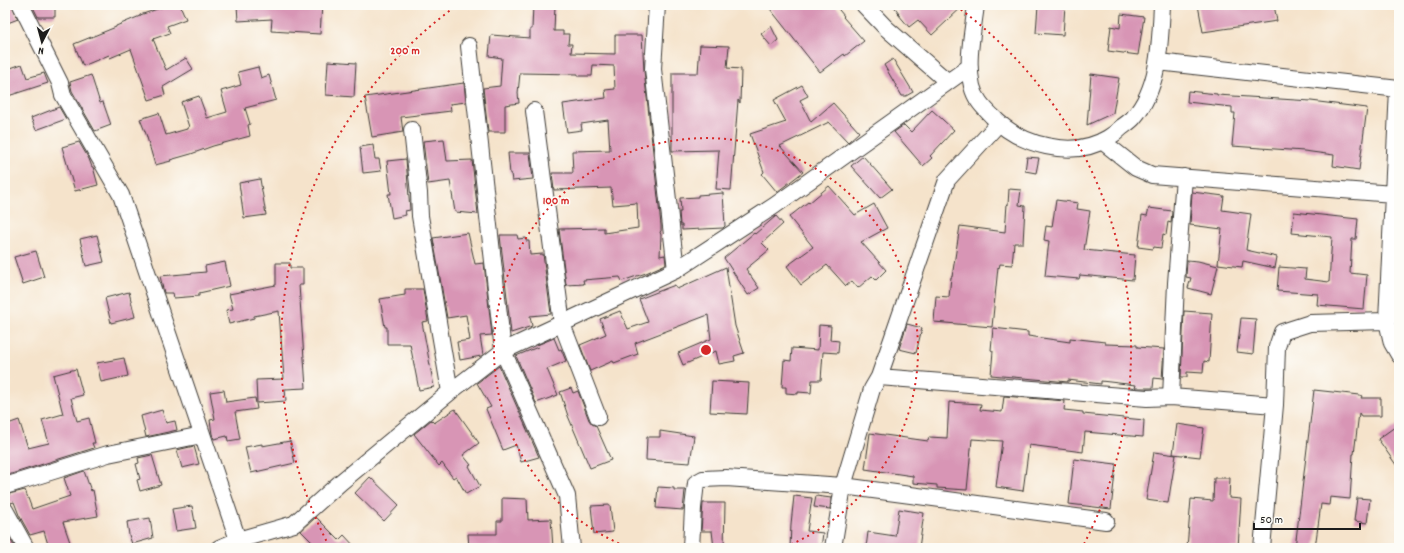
<svg xmlns="http://www.w3.org/2000/svg" width="1404" height="553" font-family="Dekko,sans-serif">
	<style>
		.building { fill: #d895b5 }
		.lines { fill: none; stroke-linecap: round; stroke-linejoin: round }
		.minor-casing { stroke: #3d3a36; stroke-width: 18 }
		.minor { stroke: #fff; stroke-width: 16 }
		.ring { fill: none; stroke: #d62828; stroke-width: 2; stroke-dasharray: 2 4 }
		.centre { fill: #d62828; stroke: #fdfcf7; stroke-width: 2 }
		.ring-label { font-size: 12px; text-anchor: middle; font-weight: bold; fill: #d62828; stroke: #fdfcf7; stroke-width: 3; stroke-linejoin: round; paint-order: stroke }
	</style>
	<rect width="100%" height="100%" fill="#fdfcf7"/>
	<filter id="ink" filterUnits="userSpaceOnUse"><feTurbulence type="fractalNoise" baseFrequency=".025" numOctaves="2"/><feDisplacementMap in="SourceGraphic" scale="8" xChannelSelector="R" yChannelSelector="G"/><feConvolveMatrix kernelMatrix="1 2 1 2 8 2 1 2 1" color-interpolation-filters="sRGB"/></filter>
	<filter id="wash" filterUnits="userSpaceOnUse"><feTurbulence type="fractalNoise" baseFrequency=".012" numOctaves="4" result="noise"/><feDisplacementMap in="SourceGraphic" scale="16" xChannelSelector="R" yChannelSelector="G"/><feGaussianBlur stdDeviation="0.9" result="paint"/><feColorMatrix in="noise" values="0 0 0 0 0 0 0 0 0 0 0 0 0 0 0 0 0 1.4 0 .05"/><feComposite in="paint" operator="in"/></filter>
	<g filter="url(#wash)">
		<rect width="100%" height="100%" fill="#f5e3cb"/>
		<g id="blocks">
			<path class="building" d="M5 5H12L18 19 5 24Z
				M32 5H55V17H38Z
				M169 5H180L186 19 167 26 170 33 153 39 166 70 186 58 193 69 163 87 165 95 149 100 131 49 110 58 109 55 83 66 74 44 116 27V26L140 16V15Z
				M237 5H322L320 34 271 31 272 19 238 21Z
				M533 5H555L554 31H563V34H569L568 44H572L571 53 615 54V35H642L644 70 661 225V231L660 232 661 235 660 256 665 255 666 264 646 273 622 281 620 277 583 280 584 284 566 285 559 229 604 228V233L638 228 637 203 613 205 611 188 554 190 552 173H573L572 151 610 150 608 120 581 124 582 130 567 132 563 104 606 98 605 90 615 89 614 66 593 65 592 76H578V74L520 73 518 93 519 103 505 105V132H488L483 88 500 86 502 58 489 56 491 35 530 38V29H532Z
				M767 5H835L844 16 843 17 864 41 845 56 844 54 820 72Z
				M893 5H964L932 35 918 20 909 27 898 14 899 13Z
				M1038 5H1065L1063 35 1036 33Z
				M1198 5H1274L1277 21 1203 32Z
				M1121 14 1144 17 1138 55 1108 51 1111 26 1120 28Z
				M771 26 778 40 771 46 761 34Z
				M700 45 729 46 727 68 741 69 740 103 738 100 731 190 716 189 719 150 672 151V73H698Z
				M893 59 913 92 906 96H902L884 65Z
				M328 61 356 63 354 97 326 95Z
				M22 64 27 78 44 73 48 83 5 97V70Z
				M258 67 261 78 269 75 276 100 245 108 250 124 248 125 250 136 213 146 191 154 170 160 171 161 155 165 146 134 140 119 159 113 166 135 187 129V128L189 127 181 102 199 96 207 118 227 112 221 91 241 85 238 72Z
				M1091 74 1119 78 1113 113 1087 125Z
				M91 75 100 103 103 102 111 125 95 131 72 91 70 82Z
				M464 83 466 102 450 104 451 111 401 117 403 132 372 137 365 97Z
				M802 85 808 96 800 100 811 122 833 103 859 132 848 142 829 122 780 146 803 172 777 192 762 174 764 172 750 134 786 122 774 100Z
				M1188 91 1217 94V95L1311 101 1367 108 1359 170 1333 166 1334 155 1304 151 1232 146 1235 113H1232V107L1187 102Z
				M59 107 66 119 36 130 31 118Z
				M932 110 954 130 930 156 932 158 923 166 894 132 904 125 911 132Z
				M444 139 447 161 472 160 478 214 455 212 450 181 428 184 423 141Z
				M79 142 89 159 92 167H93L98 185 75 191 62 147Z
				M373 145 375 159H379L381 171 363 173 360 147Z
				M508 153H530L533 179 512 181 511 174H510Z
				M863 156 892 189 880 198 851 166Z
				M1027 157 1039 158 1036 173 1025 171Z
				M406 159 410 210 405 211 406 215 392 218 388 194H391L387 161Z
				M260 179 266 215 244 218 239 183Z
				M829 186 855 215 874 204 887 228 861 242 886 270 876 280 872 276 858 288 852 281 846 286 827 265 801 285 787 266 813 247 789 217 808 202 809 203Z
				M1009 189 1021 190 1019 205 1025 206 1023 243H1014L1012 265 1000 264 999 268 998 267 992 327 934 322 936 296 949 297 951 277H952L960 226 1005 232 1007 204 1008 205Z
				M1192 192 1224 196 1222 210 1251 214 1246 250 1277 257 1275 268 1243 261 1242 267 1218 264 1222 229 1190 225Z
				M723 193 725 226 723 228 682 230V225H680L679 212H681L680 198 698 197V195Z
				M1056 200 1078 203 1077 209 1090 211 1084 250 1135 255 1133 280 1080 275 1079 279 1045 276 1049 241 1044 240 1046 226 1052 227Z
				M1149 208 1172 211 1171 223 1168 222 1166 235 1163 234 1161 248 1154 247 1153 249 1138 247 1142 215 1147 216Z
				M1294 212 1358 219 1356 239H1352L1350 273 1367 275 1364 309 1317 305 1318 294 1277 291 1279 267 1306 269 1305 279 1329 282 1332 237 1292 233Z
				M776 216 783 224 762 243 769 250 746 269 759 288 748 295 724 258 754 233 755 234Z
				M468 233 475 264 484 263 492 335 480 336 483 355 481 356 460 360 457 342 470 340 466 315 447 318 433 238Z
				M97 235 104 262 86 266 80 239Z
				M500 235H517L518 239 526 238V241H529L530 255 543 254 551 314 530 316 532 326 511 333Z
				M36 251 44 277 23 284 14 257Z
				M1187 260 1198 261 1218 266 1211 294 1188 288 1191 278 1186 277Z
				M225 262 230 286 199 293V296L174 298 173 293H164L160 276 206 272 205 266Z
				M276 263H290V268H303V285H299L306 388 285 389 286 401 257 403 256 380 284 379 279 311 254 316V318L229 324 226 310 233 309 229 294 276 285Z
				M726 267 735 326 744 353 734 356 735 361 719 364 716 351 683 365 678 353 711 339 708 315 635 343 638 354 614 363 613 361 590 371 580 345 606 334 600 319 620 311 628 329 648 322 639 299 675 285 677 289Z
				M405 289H423L428 321 422 322 434 387 419 390 410 344H387V327H385L380 299 405 295Z
				M129 292 135 317 111 323 105 298Z
				M1184 311 1212 313 1209 362 1204 361 1203 373 1187 372V377H1181Z
				M1241 318 1256 319 1253 354 1237 352Z
				M907 324 922 328 916 353 899 349Z
				M819 325 831 326 830 340 839 341 838 353 823 352 821 380H812L811 393 798 392V394L786 393V387H782L784 360 791 361 792 348 818 350Z
				M993 328 1028 332V336L1070 342V338L1105 342V344L1137 345V347L1164 349 1162 379 1154 378 1153 388H1135L1136 385 1101 381V384L1068 380V382L991 375 993 351 991 350Z
				M554 338 559 350 561 349 566 361 547 369 558 395 536 403 516 356 538 347 537 345Z
				M124 358 128 376 101 382 97 363Z
				M499 366 539 457 521 462 516 445 503 450 486 409 491 407 477 383Z
				M76 369 83 395 71 398 77 421 89 418 95 443H92L94 448 5 476V425L19 420 28 448 49 443 42 420 63 414 53 375Z
				M712 381 749 383 747 414 710 412Z
				M571 388 573 393 578 391 589 420 592 424 596 426 611 460 590 468 568 416 560 392Z
				M224 390 226 402 255 398 257 409 235 412 240 439 228 441 227 436 214 439 212 434 210 420 215 419 210 392Z
				M1314 390 1360 395 1362 396 1361 398H1381V416H1361L1359 413 1354 454H1353L1350 499 1330 497 1329 505 1321 504 1315 548H1295Z
				M1004 396 1065 401 1064 410 1083 412V414L1144 420 1143 437 1085 432 1083 452 1029 445 1023 491 996 487 1002 441 972 439 967 490 937 488V485L913 483V476L865 469 870 433 928 441 929 437 947 438 949 402 981 404 980 410 1002 412Z
				M455 409 479 443 463 455 471 465 469 466 480 486 466 494 456 476 453 478 442 463 439 466 414 434 431 420 434 423Z
				M162 410 166 423 175 421 177 430 146 437 141 416Z
				M1177 424 1204 428 1200 457 1173 454Z
				M1399 424V469L1378 439Z
				M660 431 694 436 690 463 646 460 647 437H660Z
				M290 441 295 463 251 473 245 447 262 444V446Z
				M194 446 199 464 182 468 177 450Z
				M1154 452 1176 455 1168 503 1146 500Z
				M152 455 161 485 140 491 137 480 140 479 136 464 139 463 138 458Z
				M1074 459 1116 464 1111 509 1069 504Z
				M84 471 91 491 93 490 98 516 63 522 72 548H49L44 531 30 535 19 515 14 502 11 503 8 501 5 495 25 490 32 509 70 496 64 478Z
				M370 477 399 505 384 521 355 493Z
				M1214 478H1230L1229 498 1241 499 1238 548H1187L1191 499 1213 501Z
				M658 487 674 488V490H685L683 510 656 508Z
				M794 496 812 498 807 531 823 533 821 548H790L791 524Z
				M816 496 831 498 830 509 814 507Z
				M502 498 527 499 528 520 551 519 553 548H469L468 534H497V521H502Z
				M1357 498 1370 499 1367 523 1354 521Z
				M703 503H725L724 548H714L712 531H701Z
				M610 505 613 532 594 534 591 506Z
				M192 506 196 528 176 531 172 509Z
				M899 509 924 513 919 548H866L868 532 895 536Z
				M316 517 339 540 344 535 356 548H318L301 531Z
				M150 518 153 538 132 544 129 535 127 522Z
				M7 533 15 548H5V534Z"/>
		</g>
	</g>
	<g filter="url(#ink)">
		<use href="#blocks" fill-opacity="0" stroke="#3d3a36" stroke-width="1"/>
		<g class="lines">
			<defs>
				<path id="minor" d="M21 5 60 83 63 95 121 195 238 540
					M657 5 653 69 676 270
					M864 5 886 28 948 82
					M976 5C973 31 966 60 972 86 975 99 983 107 992 116 1019 145 1072 160 1108 138 1113 135 1118 131 1122 127 1126 124 1131 121 1134 117 1160 87 1160 42 1162 5
					M469 46 503 351 567 496 572 548
					M1158 62 1399 89
					M1398 89 1387 321 1392 343 1399 355
					M534 111 562 324 598 417
					M412 130 419 193 420 216 450 392
					M1102 141 1136 168 1152 175 1393 194
					M879 377 1147 398 1171 397 1275 405
					M1171 397 1176 283 1184 177
					M5 486 108 454 202 435
					M5 510 26 548
					M219 548 238 540 294 524 341 482 450 392 503 351 676 270 774 206 969 67
					M691 548 693 508 696 483 703 479 726 478 843 486 1106 521
					M833 548 843 486 872 389 879 377 947 180 999 123
					M1262 548 1275 405 1277 347 1282 332 1310 323 1387 321"/>
			</defs>
			<use href="#minor" class="minor-casing"/>
			<use href="#minor" class="minor"/>
		</g>
	</g>
	<g class="ring">
		<path d="M630 548A212 212 0 1 1 782 548"/>
		<path d="M329 546A425 425 0 0 1 456 6M956 6A425 425 0 0 1 1083 546"/>
	</g>
	<circle cx="706" cy="350" r="6" class="centre"/>
	<g class="ring-label">
		<text x="405" y="54">200 m</text>
		<text x="556" y="204">100 m</text>
	</g>
	<rect width="1404" height="553" fill="none" stroke="#fdfcf7" stroke-width="20"/>
	<g transform="translate(42 42) rotate(186)" stroke="#fdfcf7" stroke-width="3" paint-order="stroke">
	<path d="M0-3L7 15L0 10L-7 15Z" fill="#1c1c1c"/>
	<text y="-6" font-size="11" font-weight="bold" text-anchor="middle" fill="#1c1c1c">N</text>
	</g>
	<path d="M1254 523v6h106v-6" fill="none" stroke="#1c1c1c" stroke-width="2"/>
	<text x="1260" y="523" font-size="12" fill="#1c1c1c" stroke="#fdfcf7" stroke-width="3" paint-order="stroke">50 m</text>
</svg>
